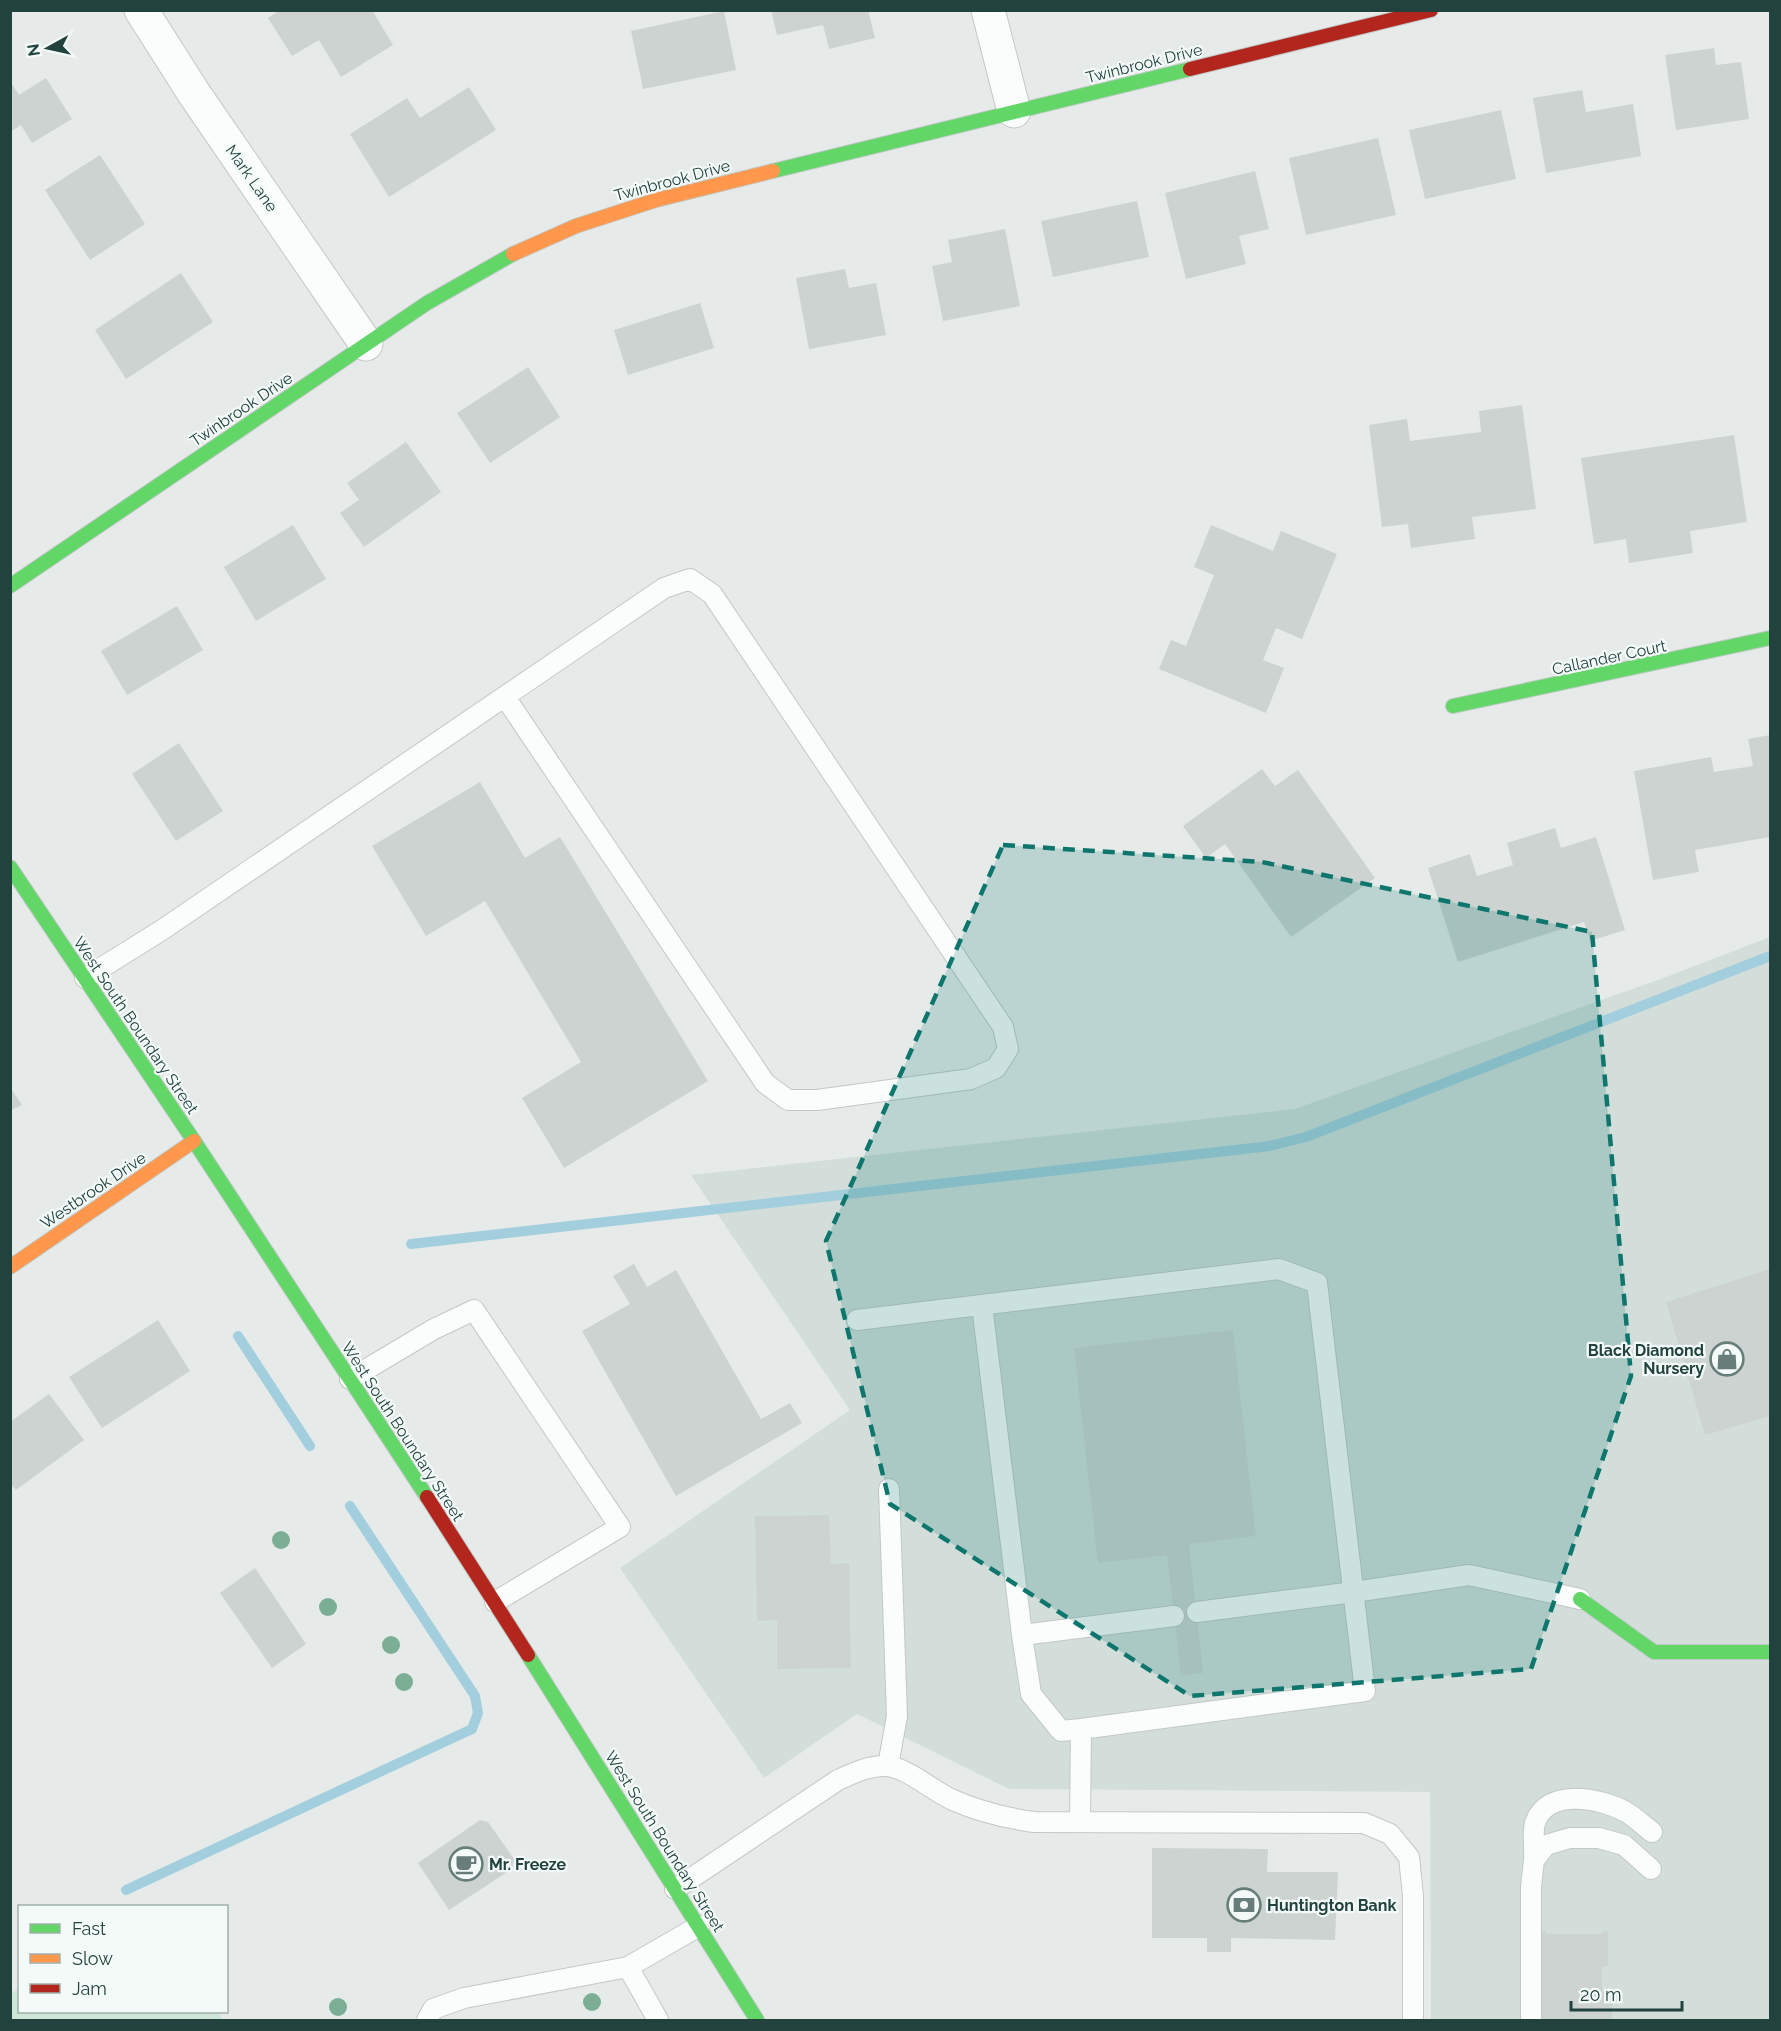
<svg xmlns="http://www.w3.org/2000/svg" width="1781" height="2031" font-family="Raleway,sans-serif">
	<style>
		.built { fill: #d3deda }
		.green { fill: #cee6d8 }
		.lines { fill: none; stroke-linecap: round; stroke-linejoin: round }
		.stream { stroke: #a3cedd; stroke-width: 10 }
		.building { fill: #ccd3d1 }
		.lane-casing { stroke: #c3c8c7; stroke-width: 22 }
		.street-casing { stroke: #c3c8c7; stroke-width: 35 }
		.fast-casing { stroke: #c1c9c7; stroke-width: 16 }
		.slow-casing { stroke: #c1c9c7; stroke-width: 16 }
		.jam-casing { stroke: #c1c9c7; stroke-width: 16 }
		.lane { stroke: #fbfcfc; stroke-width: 20 }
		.street { stroke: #fbfcfc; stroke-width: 33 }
		.fast { stroke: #63d668; stroke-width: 14 }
		.slow { stroke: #ff974d; stroke-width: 14 }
		.jam { stroke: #b3261e; stroke-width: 14 }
		.tree { fill: #7cae96 }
		.marked { fill: #0f766e; fill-opacity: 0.2; stroke: #0f766e; stroke-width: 4.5; stroke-dasharray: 12 8; stroke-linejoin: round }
		.labels { text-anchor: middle; stroke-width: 4.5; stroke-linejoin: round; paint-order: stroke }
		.street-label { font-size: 16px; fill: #21423d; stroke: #f4faf8 }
		.poi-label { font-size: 16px; font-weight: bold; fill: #21423d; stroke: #f4faf8; text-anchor: start }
	</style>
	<rect width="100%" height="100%" fill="#e6ebea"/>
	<path class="built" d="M1770 937V2020H1431L1430 1792 1009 1789 857 1714 764 1778 620 1568 850 1410 691 1175 1295 1109 1666 977Z"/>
	<path class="green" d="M19 1989 20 2012H219L223 2020H11V1993Z"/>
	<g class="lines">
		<path class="stream" d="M411 1244 1270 1146 1306 1137 1770 956
			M238 1336 310 1446
			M126 1890 472 1729 478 1713 475 1696 350 1506"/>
	</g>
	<path class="building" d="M280 10H372L393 45 341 77 319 40 292 56 268 18Z
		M771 10H868L875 38 829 49 823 25 777 35Z
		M724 11 736 70 643 89 631 31Z
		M1714 48 1716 65 1741 62 1749 119 1676 130 1665 55Z
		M46 78 72 119 32 143 21 125 10 132V81L19 95Z
		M469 87 496 130 389 197 350 134 407 98 420 118Z
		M1582 90 1586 112 1633 104 1641 156 1546 173 1533 98Z
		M1501 110 1516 179 1425 199 1409 130Z
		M1378 138 1396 215 1306 235 1289 158Z
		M100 155 145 224 90 260 45 190Z
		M1255 171 1269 229 1239 236 1246 264 1186 279 1165 193Z
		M1137 201 1149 257 1053 277 1041 221Z
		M1005 229 1020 306 943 321 932 266 952 262 948 240Z
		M845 269 849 288 876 283 886 335 809 349 796 278Z
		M181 273 213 322 126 379 95 330Z
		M700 303 714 348 628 375 614 330Z
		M528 367 560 417 490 463 457 413Z
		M1522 405 1536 509 1472 517 1475 539 1411 548 1408 524 1382 527 1369 425 1407 419 1410 441 1481 432 1479 411Z
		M1734 435 1747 522 1690 531 1693 553 1629 563 1626 539 1594 544 1581 458Z
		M406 442 441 492 364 547 340 513 359 500 347 483Z
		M293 525 326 579 256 621 224 567Z
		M1211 525 1273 551 1281 531 1337 554 1302 639 1276 628 1263 660 1284 668 1266 713 1159 669 1171 640 1186 646 1214 575 1194 567Z
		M177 606 203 650 127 695 101 651Z
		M1770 735V837L1695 850 1699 872 1653 880 1634 771 1711 757 1714 772 1753 766 1748 739Z
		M179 743 223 811 176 841 132 774Z
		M1262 769 1275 786 1298 770 1375 878 1291 937 1225 844 1206 858 1183 826Z
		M480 782 525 858 560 837 708 1081 564 1168 522 1098 581 1062 485 901 426 936 372 846Z
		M1555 828 1561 848 1596 837 1625 930 1590 941 1584 922 1458 962 1428 868 1470 854 1477 876 1513 865 1507 843Z
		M10 1087 22 1105 10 1111Z
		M634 1264 647 1287 676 1270 761 1419 790 1403 802 1423 676 1496 582 1331 630 1304 613 1276Z
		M1770 1269V1416L1705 1435 1666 1302Z
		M158 1320 190 1371 102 1428 69 1377Z
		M1233 1330 1256 1536 1189 1544 1203 1673 1181 1676 1167 1555 1098 1563 1074 1348Z
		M49 1394 84 1440 16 1490 10 1483V1422Z
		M829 1515 831 1564 849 1563 851 1668 777 1669V1620L757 1621 755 1516Z
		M255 1568 306 1644 272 1668 220 1593Z
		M480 1820 488 1822 514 1859 512 1869 449 1910 418 1863Z
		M1152 1848 1268 1849 1267 1872H1338L1335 1940 1231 1938V1952H1207V1938H1152Z
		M1546 1931V1934H1602V1932L1608 1931V1966L1602 1967V1992H1613L1612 2020H1538L1540 1932Z"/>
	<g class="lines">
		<defs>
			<path id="lane" d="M85 978 162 930 664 588 690 579 712 594 1003 1027 1008 1049 996 1068 971 1079 817 1100H788L765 1083 505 697
				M982 1305 1022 1635 1031 1694 1061 1731 1081 1729
				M857 1320 1279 1269 1317 1283 1365 1691 1081 1729 1080 1822
				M350 1379 434 1329 474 1310 620 1527 495 1602
				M1197 1612 1354 1592 1469 1575 1580 1599
				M1022 1635 1174 1616
				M888 1766 897 1716 889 1489
				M1534 1860C1535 1849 1532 1833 1535 1823 1547 1787 1601 1798 1626 1812 1635 1817 1644 1826 1652 1832
				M675 1889 838 1780C854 1773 869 1765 887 1766 908 1768 934 1792 953 1800 980 1812 1005 1818 1034 1822L1364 1823 1390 1834 1409 1857 1413 1896V2020
				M628 1967 658 2020
				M427 2020 433 2009 464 1998 628 1967 699 1926
				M1531 2020V1887L1534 1860 1546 1845 1570 1838H1599L1624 1845 1651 1869"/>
			<path id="street" d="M141 10 193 92 366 344
				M988 10 1014 111"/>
			<path id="fast" d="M773 171 1190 69
				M10 586 427 303 513 254
				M1453 706 1770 638
				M10 867 194 1141 427 1497
				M1580 1599 1654 1652H1770
				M528 1655 757 2020"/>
			<path id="slow" d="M513 254 576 226 656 200 773 171
				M10 1267 194 1141"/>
			<path id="jam" d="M1190 69 1431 10
				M427 1497 528 1655"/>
		</defs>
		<use href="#lane" class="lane-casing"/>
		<use href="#street" class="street-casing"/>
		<use href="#fast" class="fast-casing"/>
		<use href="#slow" class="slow-casing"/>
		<use href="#jam" class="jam-casing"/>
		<use href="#lane" class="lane"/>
		<use href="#street" class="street"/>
		<use href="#fast" class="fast"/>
		<use href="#slow" class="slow"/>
		<use href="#jam" class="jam"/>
	</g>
	<g class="tree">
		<circle cx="281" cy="1540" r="9"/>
		<circle cx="328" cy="1607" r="9"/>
		<circle cx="391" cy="1645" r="9"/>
		<circle cx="404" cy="1682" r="9"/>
		<circle cx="592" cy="2002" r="9"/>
		<circle cx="338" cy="2007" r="9"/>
	</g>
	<path class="marked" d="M1003 845 1262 862 1592 932 1631 1376 1531 1669 1190 1696 890 1504 826 1241Z"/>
	<defs>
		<symbol id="shop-ring" viewBox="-11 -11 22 22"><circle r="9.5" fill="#f4faf8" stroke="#667d7a" stroke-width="1.5"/><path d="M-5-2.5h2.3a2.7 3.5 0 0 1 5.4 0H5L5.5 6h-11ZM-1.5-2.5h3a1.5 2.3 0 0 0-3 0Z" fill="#667d7a"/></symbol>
		<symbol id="cafe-ring" viewBox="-11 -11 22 22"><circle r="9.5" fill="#f4faf8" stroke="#667d7a" stroke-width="1.5"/><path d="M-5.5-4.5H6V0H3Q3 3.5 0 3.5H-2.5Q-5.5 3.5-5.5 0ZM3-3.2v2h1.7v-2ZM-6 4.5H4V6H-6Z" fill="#667d7a"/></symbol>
		<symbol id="bank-ring" viewBox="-11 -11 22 22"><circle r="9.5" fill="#f4faf8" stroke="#667d7a" stroke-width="1.5"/><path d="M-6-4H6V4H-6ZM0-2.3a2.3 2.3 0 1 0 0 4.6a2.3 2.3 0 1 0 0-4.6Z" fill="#667d7a"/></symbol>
	</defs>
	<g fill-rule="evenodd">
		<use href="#shop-ring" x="1708" y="1340" width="38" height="38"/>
		<use href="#cafe-ring" x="447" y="1845" width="38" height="38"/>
		<use href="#bank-ring" x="1225" y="1886" width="38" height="38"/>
	</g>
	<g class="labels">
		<g class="street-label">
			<text transform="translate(1144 63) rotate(-14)" y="6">Twinbrook Drive</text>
			<text transform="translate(252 178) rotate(55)" y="6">Mark Lane</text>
			<text transform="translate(672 180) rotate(-15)" y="6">Twinbrook Drive</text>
			<text transform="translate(241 409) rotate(-34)" y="6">Twinbrook Drive</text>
			<text transform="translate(1609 657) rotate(-12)" y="6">Callander Court</text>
			<text transform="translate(136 1025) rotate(56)" y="6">West South Boundary Street</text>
			<text transform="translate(93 1190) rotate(-34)" y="6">Westbrook Drive</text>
			<text transform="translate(403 1431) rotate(57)" y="6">West South Boundary Street</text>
			<text transform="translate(665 1841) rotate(58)" y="6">West South Boundary Street</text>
		</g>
		<g class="poi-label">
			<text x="1704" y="1356" text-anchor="end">Black Diamond<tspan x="1704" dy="18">Nursery</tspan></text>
			<text x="489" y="1870">Mr. Freeze</text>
			<text x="1267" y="1911">Huntington Bank</text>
		</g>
	</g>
	<rect width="1781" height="2031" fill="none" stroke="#21423d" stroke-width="24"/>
	<rect x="18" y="1905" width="210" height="108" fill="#f4faf8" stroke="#a0b0ad" stroke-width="1.5"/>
	<rect x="30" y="1924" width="30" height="9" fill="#63d668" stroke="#a0b0ad" stroke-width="1.5"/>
	<text x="72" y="1935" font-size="18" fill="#21423d">Fast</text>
	<rect x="30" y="1954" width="30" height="9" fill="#ff974d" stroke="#a0b0ad" stroke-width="1.5"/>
	<text x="72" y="1965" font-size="18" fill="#21423d">Slow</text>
	<rect x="30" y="1984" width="30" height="9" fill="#b3261e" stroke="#a0b0ad" stroke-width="1.5"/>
	<text x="72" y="1995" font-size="18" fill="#21423d">Jam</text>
	<g transform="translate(48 48) rotate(262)" stroke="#f4faf8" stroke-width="4.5" paint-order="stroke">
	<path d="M0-4.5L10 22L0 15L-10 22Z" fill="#21423d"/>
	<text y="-9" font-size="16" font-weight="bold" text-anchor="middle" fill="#21423d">N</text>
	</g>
	<path d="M1571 2001v9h111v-9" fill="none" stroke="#21423d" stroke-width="3"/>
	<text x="1580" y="2001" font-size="18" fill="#21423d" stroke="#f4faf8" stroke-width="4.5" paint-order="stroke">20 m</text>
</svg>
